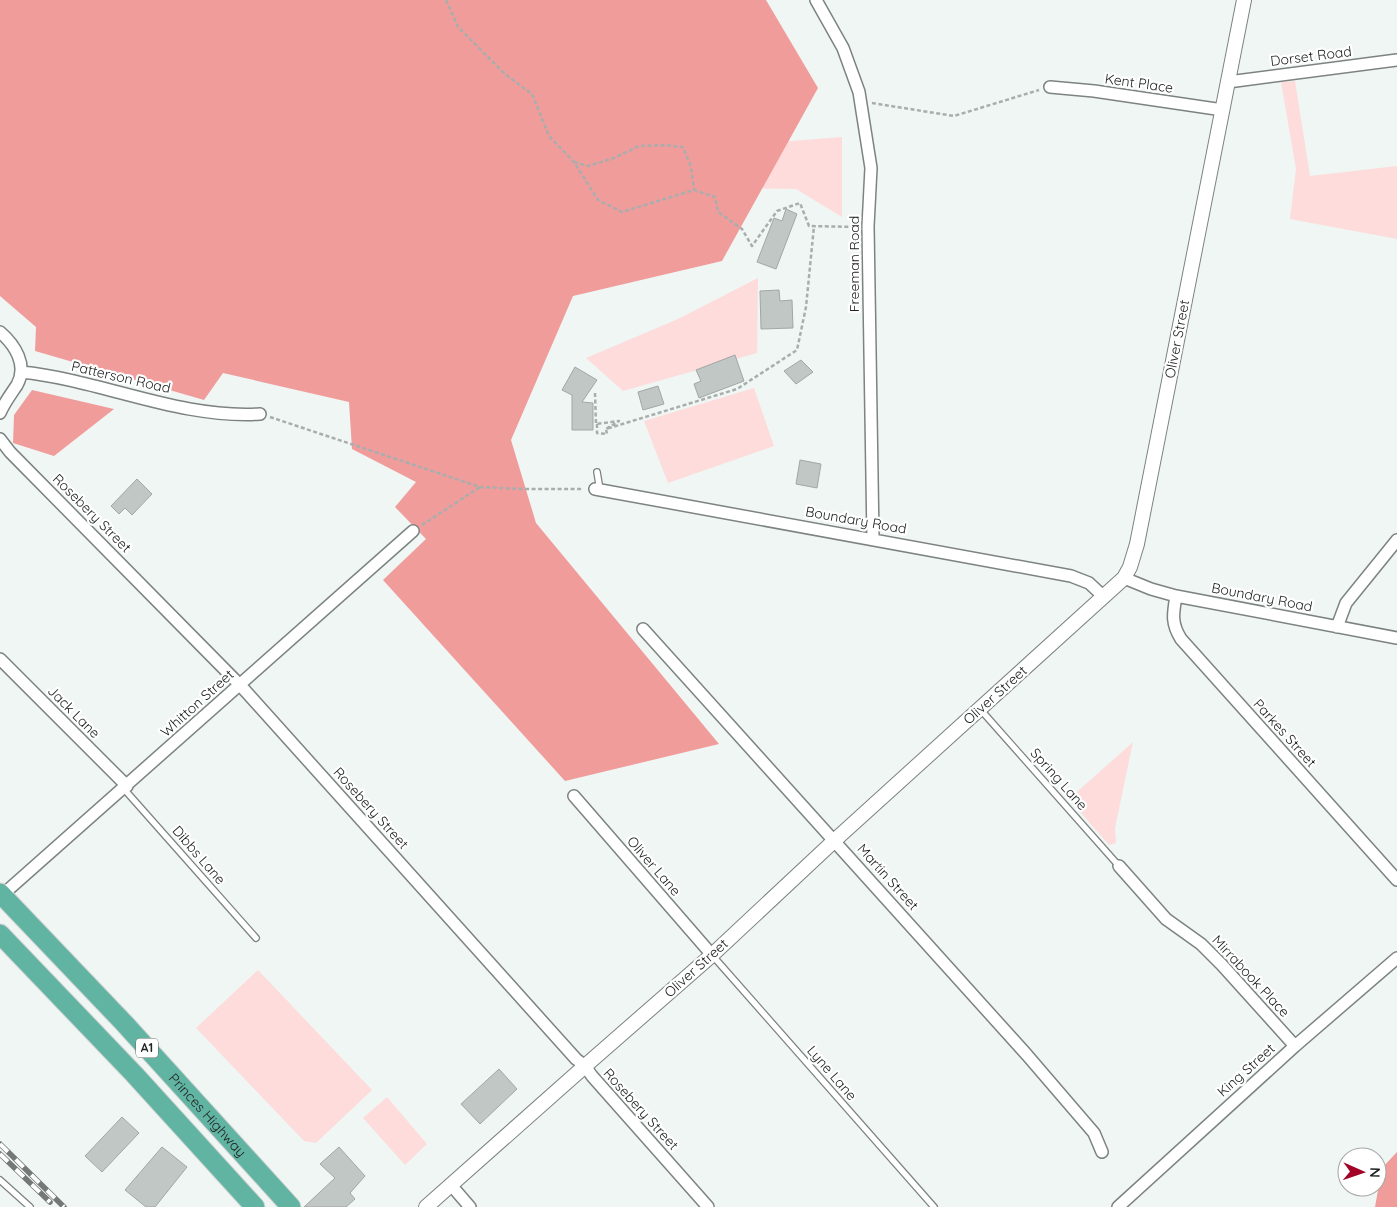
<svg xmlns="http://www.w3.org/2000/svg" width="1397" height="1207" font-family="Quicksand,sans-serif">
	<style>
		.green { fill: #fddcdb }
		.forest { fill: #f09c9b }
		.building { fill: #c0c7c5; stroke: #a1a7a5 }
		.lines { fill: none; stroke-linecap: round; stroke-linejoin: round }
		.service-casing { stroke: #7c8381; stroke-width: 8 }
		.minor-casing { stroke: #7c8381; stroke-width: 14 }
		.tertiary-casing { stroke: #7c8381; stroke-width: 16 }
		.trunk-casing { stroke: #d3d3d3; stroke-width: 21 }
		.path { stroke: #a9aead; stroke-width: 2.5; stroke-dasharray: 4 2.5; stroke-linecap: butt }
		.service { stroke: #fff; stroke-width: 5.5 }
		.minor { stroke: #fff; stroke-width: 11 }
		.tertiary { stroke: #fff; stroke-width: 14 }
		.trunk { stroke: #62b4a2; stroke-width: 19 }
		.rail-casing { stroke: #747877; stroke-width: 5.5 }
		.rail { stroke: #fff; stroke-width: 4; stroke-dasharray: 11; stroke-linecap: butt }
		.labels { text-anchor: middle; stroke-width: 4.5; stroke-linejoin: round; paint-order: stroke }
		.shield { fill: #fff; stroke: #646565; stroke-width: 1 }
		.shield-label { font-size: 12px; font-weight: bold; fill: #212323 }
		.street-label { font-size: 14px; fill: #212323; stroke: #fff }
	</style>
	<rect width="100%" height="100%" fill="#eff6f4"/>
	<path class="green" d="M1295 81 1310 176 1397 166V239L1290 219 1296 169 1281 82Z
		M842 137V217L796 189 732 188 766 143Z
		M758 278 757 353 623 391 586 358 678 319Z
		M754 388 774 446 668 483 644 421Z
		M1133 742 1115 828 1116 843 1109 845 1069 799Z
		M258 970 372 1090 316 1143 304 1141 196 1028Z
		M387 1097 427 1144 405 1165 363 1118Z"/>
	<path class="forest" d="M0 0H766L818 88 722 261 573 296 511 440 536 523 719 744 565 781 383 580 426 539 395 507 416 482 352 449 349 402 223 373 204 400 35 351 36 327 0 296Z
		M32 390 114 409 54 456 13 443 14 415Z
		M1397 1152V1207H1375L1382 1168Z"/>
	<path class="building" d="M786 209 797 214 776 269 757 262 774 218 782 221Z
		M779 290 780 301 792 300 793 328 761 329 760 291Z
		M735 355 744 381 699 398 694 384 701 381 696 370Z
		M801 360 813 372 796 384 784 371Z
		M575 367 597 380 582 402 593 403V430H572V395L562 390Z
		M658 386 664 404 643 410 638 392Z
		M800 460 821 464 817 488 796 484Z
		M137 479 152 494 132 515 125 508 119 514 111 506Z
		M499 1069 517 1089 480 1124 461 1104Z
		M122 1117 139 1133 102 1172 85 1156Z
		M162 1147 187 1167 155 1207H146L125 1190Z
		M339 1147 365 1176 350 1193 355 1199 346 1207H304L335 1178 320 1164Z"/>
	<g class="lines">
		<defs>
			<path id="service" d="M597 472 600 490
				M980 709 1119 866
				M124 789 256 938
				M712 955 934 1207
				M0 1180 30 1207"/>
			<path id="minor" d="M816 0 843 48 859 92 871 168 868 226 873 539
				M1228 82 1397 60
				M1050 87 1094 91 1223 110
				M0 332C15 345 28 365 17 385 11 394 4 403 0 413
				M21 372C102 380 178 419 260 414
				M0 439 10 452 240 685 576 1059 585 1066 592 1076 708 1207
				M595 489 1071 576 1089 583 1104 597
				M1124 578 1151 589 1176 596 1397 638
				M1176 596C1173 614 1171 623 1181 639L1397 880
				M1337 627 1346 603 1397 540
				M643 629 1027 1055 1094 1133 1102 1152
				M0 659 127 786
				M574 796 712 955
				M1119 866 1166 919 1201 944 1222 965 1295 1046
				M0 897 413 531
				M451 1185 470 1207
				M1118 1207 1295 1046 1397 958"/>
			<path id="tertiary" d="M426 1207 585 1066 712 955 835 840 1124 578 1130 567 1137 544 1244 0"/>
			<g id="trunk">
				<path id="s1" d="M0 893 124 1023 291 1207"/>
				<path d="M0 934 134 1074 255 1207"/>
			</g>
		</defs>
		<use href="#service" class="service-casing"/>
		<use href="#minor" class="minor-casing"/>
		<use href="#tertiary" class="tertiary-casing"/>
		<use href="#trunk" class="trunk-casing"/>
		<path class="path" d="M446 0 458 27 506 75 532 94 549 136 574 162 598 200 622 212 694 190 715 197 718 212 742 229 752 246 777 211 800 203 809 226 856 227
			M872 103 954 116 1039 90
			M574 162 588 166 614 158 639 146 664 145 683 147 691 167 694 190
			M595 393 596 424 619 421 606 429 737 389 797 350 806 307 814 226
			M270 417 480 487 522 489H583
			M597 424V433L607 434 606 429
			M422 525 480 487"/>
		<use href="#service" class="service"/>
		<use href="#minor" class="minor"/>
		<use href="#tertiary" class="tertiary"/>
		<use href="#trunk" class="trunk"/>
		<defs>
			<path id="rail" d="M0 1144 64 1207
				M0 1154 50 1202"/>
		</defs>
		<use href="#rail" class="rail-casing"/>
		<use href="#rail" class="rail"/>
	</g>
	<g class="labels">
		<rect class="shield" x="136" y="1038.5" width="22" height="19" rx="4"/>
		<g class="shield-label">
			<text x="147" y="1052">A1</text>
		</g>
		<g class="street-label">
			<text transform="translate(1311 56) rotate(-7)" y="5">Dorset Road</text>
			<text transform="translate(1139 83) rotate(8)" y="5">Kent Place</text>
			<text transform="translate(854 264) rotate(-90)" y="5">Freeman Road</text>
			<text transform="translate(1177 339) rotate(-79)" y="5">Oliver Street</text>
			<text transform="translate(121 377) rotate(13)" y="5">Patterson Road</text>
			<text transform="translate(92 513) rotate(45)" y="5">Rosebery Street</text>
			<text transform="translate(856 520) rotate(10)" y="5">Boundary Road</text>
			<text transform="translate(1262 597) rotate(11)" y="5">Boundary Road</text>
			<text transform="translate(995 695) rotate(-42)" y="5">Oliver Street</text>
			<text transform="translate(197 703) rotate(-42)" y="5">Whitton Street</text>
			<text transform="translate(74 712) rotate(45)" y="5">Jack Lane</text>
			<text transform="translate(1285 733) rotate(48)" y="5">Parkes Street</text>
			<text transform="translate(1059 779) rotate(48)" y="5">Spring Lane</text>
			<text transform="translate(371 808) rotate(48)" y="5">Rosebery Street</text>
			<text transform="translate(199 855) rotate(49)" y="5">Dibbs Lane</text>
			<text transform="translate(654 866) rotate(49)" y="5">Oliver Lane</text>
			<text transform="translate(888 877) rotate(48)" y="5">Martin Street</text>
			<text transform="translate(696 968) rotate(-42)" y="5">Oliver Street</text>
			<text transform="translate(1251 976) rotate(47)" y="5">Mirrabook Place</text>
			<text transform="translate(1246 1070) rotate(-42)" y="5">King Street</text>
			<text transform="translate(832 1073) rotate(49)" y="5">Lyne Lane</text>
			<text transform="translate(641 1109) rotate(48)" y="5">Rosebery Street</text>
			<text dy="5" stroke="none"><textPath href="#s1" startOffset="304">Princes Highway</textPath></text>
		</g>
	</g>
	<g transform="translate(1362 1172) rotate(92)"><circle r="24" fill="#ffffff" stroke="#a6a7a7"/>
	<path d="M0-4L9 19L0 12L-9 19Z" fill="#a20226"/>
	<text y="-8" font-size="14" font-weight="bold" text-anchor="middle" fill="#212323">N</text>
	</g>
</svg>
